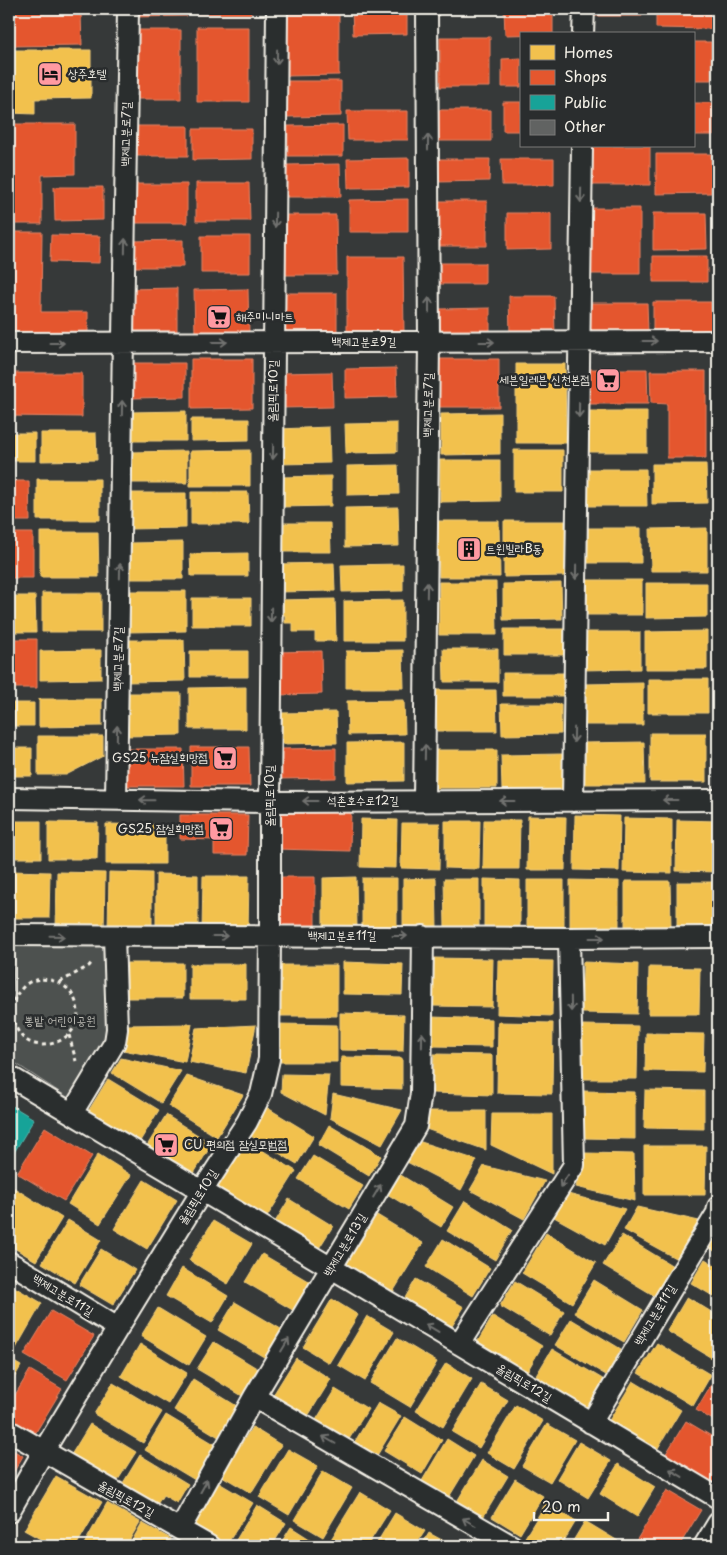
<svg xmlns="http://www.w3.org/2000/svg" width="727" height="1555" font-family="'Playpen Sans','Poor Story',sans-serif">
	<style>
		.green { fill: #4e514f; stroke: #a1a19c }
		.homes { fill: #f2c14e; stroke: #f3cf7c }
		.shops { fill: #e4572e; stroke: #e98566 }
		.public { fill: #17a398; stroke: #59bab0 }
		.building { fill: #616362; stroke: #f4f1e8 }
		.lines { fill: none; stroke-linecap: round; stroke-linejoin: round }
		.minor-casing { stroke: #f4f1e8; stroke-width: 24 }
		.path { stroke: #f4f1e8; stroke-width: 3; stroke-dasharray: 4 4; stroke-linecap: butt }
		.minor { stroke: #2a2d2e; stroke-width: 20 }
		.oneway { stroke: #71726f }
		.labels { text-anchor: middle; stroke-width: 5; stroke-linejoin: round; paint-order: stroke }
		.poi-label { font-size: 12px; fill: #f4f1e8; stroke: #2a2d2e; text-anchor: start }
		.street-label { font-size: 12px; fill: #f4f1e8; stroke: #2a2d2e }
		.park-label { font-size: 12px; fill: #bab9b2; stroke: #2a2d2e }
	</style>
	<rect width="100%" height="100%" fill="#363939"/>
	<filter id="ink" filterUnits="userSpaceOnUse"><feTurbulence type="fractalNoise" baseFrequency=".02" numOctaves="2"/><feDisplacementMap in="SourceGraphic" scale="10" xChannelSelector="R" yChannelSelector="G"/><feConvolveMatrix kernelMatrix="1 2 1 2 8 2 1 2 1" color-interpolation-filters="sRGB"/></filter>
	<g filter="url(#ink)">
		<path class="green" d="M9 941 108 943 111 1036 73 1101 9 1059Z"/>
		<path class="homes" d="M9 50H91V98L35 99V114L9 113Z
			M516 364H565L566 443H516Z
			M186 411V441H130L129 412Z
			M584 411H647V452H584Z
			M500 413V454L441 455V414Z
			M191 419H249V440L191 441Z
			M397 423V452L346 453 345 424Z
			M329 427 330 463 279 464 278 429Z
			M9 433H35V461H9Z
			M41 433H96L97 460 41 461Z
			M250 450V486H190V451Z
			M514 450H563V492H514Z
			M187 451V483H129V452Z
			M440 460H500V501L440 502Z
			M652 464H706L707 503 652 504Z
			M398 465 399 494 347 495V466Z
			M584 469H646L647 506H584Z
			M331 476V506L280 507 279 477Z
			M37 479H100V520H37Z
			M191 492H248L249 524H191Z
			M128 493H186V528L128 529Z
			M398 507 399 546 345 547V508Z
			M438 521H499L500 577H439Z
			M504 521H565L566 576 504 577Z
			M279 523H330L331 552H279Z
			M583 528H641V563H583Z
			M707 528V571H651L650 529Z
			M40 532H98L99 577H40Z
			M183 542V579H130L129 543Z
			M248 553V576H191L190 554Z
			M334 563 335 591 276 592V564Z
			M403 564V591L342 592 341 565Z
			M581 580H642V615H581Z
			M439 582H496L497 635H439Z
			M561 583 562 619 503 620V584Z
			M646 583H707V617L646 618Z
			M126 591H186V631L127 632Z
			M42 593H101V632H42Z
			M9 596H35L36 632H9Z
			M192 598H251V626H192Z
			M335 599 336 641H315V632H293V623H285V615H276V600Z
			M403 600V641H344V601Z
			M504 629H565V655H504Z
			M707 631V669H645V632Z
			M581 632H640V669L581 670Z
			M125 640H184L185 681 126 682Z
			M443 649H498V682H444Z
			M101 650V679L40 680V651Z
			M403 650 404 688H346V651Z
			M190 651H248V677H190Z
			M503 673H565V696H503Z
			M648 679H708V713H648Z
			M643 683V725H582V684Z
			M246 687V729H189V688Z
			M436 690H496L497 731H437Z
			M126 693H181V735L126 736Z
			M39 699H102V726L39 727Z
			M404 700 405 734 348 735 347 701Z
			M9 703H34V726H9Z
			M501 704H561V734L502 735Z
			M336 712 337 743 279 744V713Z
			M650 733H706V782H650Z
			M38 736H103V756L66 775H38Z
			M404 742V781L347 782V743Z
			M644 742 645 784H582V743Z
			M9 748H32V776H9Z
			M434 750H497V788H434Z
			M563 754 564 790H502L501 755Z
			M575 815 620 816 619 871 574 870Z
			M528 816 566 817 565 870H527Z
			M624 818 672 819V873L623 872Z
			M361 819 397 820 396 868 360 867Z
			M484 820H520L519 869H483Z
			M677 820 718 821V872L676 871Z
			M9 821H41V858H9Z
			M445 821H480L479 869 445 868Z
			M48 822 98 823 97 859H48Z
			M402 823H440L439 869 401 868Z
			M106 824 165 825V864H106Z
			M9 871 50 872 49 918H9Z
			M57 872 105 873 104 931 56 930Z
			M109 872 152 873V932H108Z
			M156 874 198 875V931L156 930Z
			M203 876H249L248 933 202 932Z
			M356 877 357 928H323V878Z
			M362 878H397V928H362Z
			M436 878 437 928H403V879Z
			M444 879H479V928H445Z
			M484 879 520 880V928H484Z
			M527 880H564V927L527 928Z
			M570 880 619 881V927H570Z
			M625 881H670L671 927 625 928Z
			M677 882H718V927H677Z
			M434 958 493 959 492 1007 433 1006Z
			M498 960 553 961 552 1016 497 1014Z
			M343 962 403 964 402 995 343 994Z
			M583 962 638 964 637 1014 582 1013Z
			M127 963H183V998H127Z
			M190 964H246V999H190Z
			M278 965H337V1016H279Z
			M649 967 700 968 699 1014H648Z
			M340 1013 404 1015 403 1051 340 1050Z
			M432 1017 492 1019V1047L432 1046Z
			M498 1022 553 1023 552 1094 497 1093Z
			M192 1024 185 1062 123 1050 127 1025Z
			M278 1024 337 1025V1062H278Z
			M256 1025 246 1073 189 1062 196 1028Z
			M583 1025 638 1026 637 1079H582Z
			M646 1033 704 1034 703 1072 645 1071Z
			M434 1054 492 1055V1095L433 1093Z
			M341 1057 402 1058V1089L341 1087Z
			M121 1058 181 1071 161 1103 112 1073Z
			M282 1074 329 1075 325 1115 281 1092Z
			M187 1076 243 1095 217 1137 168 1106Z
			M108 1079 159 1110 137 1146 86 1115Z
			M645 1090 704 1091V1129L644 1128Z
			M583 1091 635 1092V1139L582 1138Z
			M333 1094 402 1110 382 1145 330 1118Z
			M266 1107 314 1136 297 1164 249 1135Z
			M425 1111H486V1150L426 1129Z
			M492 1114H552V1174L491 1145Z
			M166 1115 212 1144 191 1178 145 1149Z
			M329 1125 381 1156 369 1176 318 1145Z
			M244 1139 296 1171 265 1220 214 1189Z
			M418 1141 477 1160 461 1190 405 1161Z
			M644 1146H706L705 1195H644Z
			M585 1153 634 1154 635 1201 576 1187Z
			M98 1154 131 1175 100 1224 68 1204Z
			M313 1156 363 1186 349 1209 298 1179Z
			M484 1166 545 1181 524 1219 470 1190Z
			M399 1174 453 1207 441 1227 387 1194Z
			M144 1180 177 1200 147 1249 114 1229Z
			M11 1186 62 1218 36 1261 9 1245V1190Z
			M568 1194 625 1209 605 1245 554 1217Z
			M289 1199 333 1226 316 1253 272 1227Z
			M465 1201 512 1230 495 1260 447 1231Z
			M637 1207 699 1221 677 1259 624 1230Z
			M377 1215 423 1243 390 1297 344 1269Z
			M68 1220 101 1240 75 1283 42 1263Z
			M213 1221 252 1244 228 1284 189 1260Z
			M718 1232V1253L708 1247Z
			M546 1233 596 1263 572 1303 522 1273Z
			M622 1235 673 1266 655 1296 603 1265Z
			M443 1239 490 1268 473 1296 426 1267Z
			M101 1249 135 1270 113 1305 79 1285Z
			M262 1254 313 1284 296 1312 245 1282Z
			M705 1259 718 1267V1299L691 1283Z
			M182 1268 228 1296 212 1323 166 1296Z
			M416 1279 464 1307 449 1331 402 1303Z
			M594 1280 643 1310 624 1342 574 1313Z
			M515 1281 564 1311 550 1336 500 1306Z
			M9 1284 42 1303 15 1350 9 1346Z
			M687 1297 718 1316V1355L715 1360 667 1331Z
			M332 1299 358 1315 329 1363 303 1347Z
			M235 1302 286 1332 269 1360 218 1330Z
			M158 1308 206 1337 189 1365 141 1336Z
			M367 1316 394 1332 365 1381 338 1365Z
			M493 1316 542 1346 525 1375 475 1346Z
			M571 1319 621 1349 606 1375 555 1345Z
			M397 1338 437 1362 410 1407 370 1383Z
			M214 1342 260 1370 244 1397 197 1369Z
			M657 1343 711 1375 693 1406 638 1373Z
			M140 1344 187 1373 168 1404 121 1376Z
			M552 1349 606 1381 588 1411 534 1379Z
			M296 1358 331 1379 305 1421 270 1400Z
			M9 1359 21 1366 9 1387Z
			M446 1363 472 1379 443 1427 416 1411Z
			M193 1379 240 1408 222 1439 174 1410Z
			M633 1381 681 1410 655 1453 607 1424Z
			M113 1383 162 1412 143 1443 94 1414Z
			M481 1384 508 1400 479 1448 452 1432Z
			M335 1389 368 1409 346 1444 313 1425Z
			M378 1403 401 1416 373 1462 351 1448Z
			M516 1405 543 1421 514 1469 487 1453Z
			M166 1415 216 1445 195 1480 145 1450Z
			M405 1417 442 1440 422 1474 384 1451Z
			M90 1424 136 1452 116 1483 71 1455Z
			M547 1424 575 1440 550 1482 522 1466Z
			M252 1427 281 1445 251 1493 222 1476Z
			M447 1439 474 1456 446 1502 419 1486Z
			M579 1442 611 1461 588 1498 557 1479Z
			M288 1449 318 1466 289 1515 259 1497Z
			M140 1455 188 1484 177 1503 163 1495 154 1509 120 1488Z
			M482 1460 508 1476 479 1524 453 1508Z
			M618 1464 655 1487 637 1517 600 1494Z
			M323 1471 352 1488 323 1537 294 1520Z
			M56 1476 102 1502 76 1546H53L24 1530Z
			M515 1479 543 1496 520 1534 492 1517Z
			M219 1483 253 1503 226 1546H223L192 1528Z
			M360 1492 390 1510 367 1546H339L330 1541Z
			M107 1503 140 1522 126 1546H83Z
			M546 1503 576 1521 561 1546H524L521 1544Z
			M257 1505 286 1523 272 1546H246L236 1540Z
			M395 1513 425 1531 415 1546H375Z
			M585 1521 618 1541 614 1546H570Z
			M142 1523 171 1539 166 1546H129Z
			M291 1527 316 1543 314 1546H279Z
			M429 1533 453 1546H421Z"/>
		<path class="shops" d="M9 9H44V15L81 14 82 45 9 46Z
			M133 9H187V16L134 17Z
			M195 9H251V14H195Z
			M286 9H339V75L286 76Z
			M352 9H407V34L353 35Z
			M504 9H553V34L505 35Z
			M590 9H642V16H590Z
			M656 9H711V29L656 28Z
			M197 27H249V102H197Z
			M135 30H181V99H135Z
			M440 37H490V87H440Z
			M693 42H711V80H693Z
			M521 58V87H502V59Z
			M286 81H341V116L286 117Z
			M503 102H521V131H503Z
			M693 103H713V135H693Z
			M439 110H491V141H439Z
			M347 111H408V140H348Z
			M10 124H75V174L42 175V224H10Z
			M343 125V156H288V126Z
			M134 126H188V156H134Z
			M193 129H252V159L193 160Z
			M590 146H650V185H591Z
			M656 154H711V193L656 194Z
			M409 158V187L348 188 347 159Z
			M437 159H490L489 181 437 182Z
			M501 159H554V185H502Z
			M340 164 341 197H286V165Z
			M196 183H249L250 221H196Z
			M133 184H187V223H133Z
			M54 187H103V220L55 221Z
			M408 199V232H349V200Z
			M436 201H487V246H437Z
			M589 208H640V274H589Z
			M507 213H551V249L507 250Z
			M653 213H706L707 249 653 250Z
			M281 215H336L337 275H281Z
			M10 232H42L41 312H88V335L9 334Z
			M51 235 100 236 99 263 50 262Z
			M201 236H250V273H201Z
			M183 240V267H131V241Z
			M653 256H707V282H653Z
			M347 257H403L404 334H347Z
			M434 263H485V284H434Z
			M177 288V331H129V289Z
			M248 289 249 334 195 335 194 290Z
			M278 293H337V331L279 332Z
			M509 296H554L555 335H510Z
			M653 302H711L712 333 653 334Z
			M584 303H647L648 332H584Z
			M490 308V336H439V309Z
			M191 359H252V408L191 409Z
			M439 359H499V407H439Z
			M132 363H185V397L132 398Z
			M396 368 397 397 345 398V369Z
			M584 369H647L648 404H584Z
			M650 371H706V458H667V404L651 403Z
			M332 372 333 407 281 408 280 373Z
			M9 373H82V417L9 416Z
			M9 481H29L30 521H9Z
			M9 533H33V578H9Z
			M9 639H37V688H9Z
			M321 651 322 694 277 695 276 652Z
			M191 747H249L250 786H191Z
			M336 748V778L278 779V749Z
			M123 749H183L184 786H124Z
			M277 808 351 809 350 851 276 849Z
			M180 815H248L247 855H214V840L180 839Z
			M276 877H315V928H276Z
			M45 1127 92 1156 64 1201 17 1173Z
			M51 1311 94 1336 67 1380 24 1355Z
			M30 1370 62 1389 33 1437 9 1423V1405Z
			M711 1385 718 1390V1423L696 1410Z
			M686 1421 718 1440V1480L714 1487 664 1457Z
			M9 1448 23 1456 9 1480Z
			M667 1490 701 1510 679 1546H633Z"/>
		<path class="public" d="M9 1104 34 1119 9 1161Z"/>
		<path class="building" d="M9 955H14L13 992H9Z"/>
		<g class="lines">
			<defs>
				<path id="minor" d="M583 34 584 9
					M9 343 718 341
					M9 798 270 802 718 800
					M116 799 128 9
					M424 801 429 342 427 9
					M573 801 582 146
					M9 935 569 938 718 937
					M9 1076 718 1498
					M72 1113 115 1042 117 1029 114 936
					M9 1262 118 1328
					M459 1344 574 1165 569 938
					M254 1397 512 1546
					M591 1423 717 1213 718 1207
					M9 1431 209 1546
					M9 1512 43 1452 118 1328 202 1191 247 1122 261 1094 269 1059 270 936V802L277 9
					M180 1529 254 1397 416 1126 421 1093 423 936
					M704 1546 718 1523"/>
			</defs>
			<use href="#minor" class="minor-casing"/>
			<path class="path" d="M60 982 89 966 93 961
				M9 997H15C18 993 21 989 25 985 39 974 63 980 72 994 98 1037 31 1065 16 1027 14 1023 12 1019 11 1016 10 1010 14 1002 15 997
				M69 1035 76 1061"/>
			<use href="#minor" class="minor"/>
		</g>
		<defs><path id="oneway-shaft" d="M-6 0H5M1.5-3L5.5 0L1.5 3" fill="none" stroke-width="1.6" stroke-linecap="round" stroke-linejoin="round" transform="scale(1.25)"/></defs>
		<g class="oneway">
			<use href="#oneway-shaft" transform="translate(277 57) rotate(91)"/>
			<use href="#oneway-shaft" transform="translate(428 142) rotate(-90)"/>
			<use href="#oneway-shaft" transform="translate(581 195) rotate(91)"/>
			<use href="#oneway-shaft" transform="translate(275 220) rotate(91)"/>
			<use href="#oneway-shaft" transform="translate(125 246) rotate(-89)"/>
			<use href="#oneway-shaft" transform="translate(429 305) rotate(-90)"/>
			<use href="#oneway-shaft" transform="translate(650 341)"/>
			<use href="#oneway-shaft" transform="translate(220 342)"/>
			<use href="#oneway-shaft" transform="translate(487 342)"/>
			<use href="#oneway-shaft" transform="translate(57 343)"/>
			<use href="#oneway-shaft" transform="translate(122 408) rotate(-89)"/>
			<use href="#oneway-shaft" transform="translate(579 410) rotate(91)"/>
			<use href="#oneway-shaft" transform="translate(273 452) rotate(91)"/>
			<use href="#oneway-shaft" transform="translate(120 571) rotate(-89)"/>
			<use href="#oneway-shaft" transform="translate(576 572) rotate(91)"/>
			<use href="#oneway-shaft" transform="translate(427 590) rotate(-89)"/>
			<use href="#oneway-shaft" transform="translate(271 615) rotate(91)"/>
			<use href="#oneway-shaft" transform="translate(117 733) rotate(-89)"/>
			<use href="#oneway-shaft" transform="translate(574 735) rotate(91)"/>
			<use href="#oneway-shaft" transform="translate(425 752) rotate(-89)"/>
			<use href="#oneway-shaft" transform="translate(147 800) rotate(-179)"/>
			<use href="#oneway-shaft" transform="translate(670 800) rotate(180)"/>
			<use href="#oneway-shaft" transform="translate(310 801) rotate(180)"/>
			<use href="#oneway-shaft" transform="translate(507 801) rotate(180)"/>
			<use href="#oneway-shaft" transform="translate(57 936) rotate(1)"/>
			<use href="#oneway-shaft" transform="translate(220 936)"/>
			<use href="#oneway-shaft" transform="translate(400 936)"/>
			<use href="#oneway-shaft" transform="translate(597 938)"/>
			<use href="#oneway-shaft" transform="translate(571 1004) rotate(89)"/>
			<use href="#oneway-shaft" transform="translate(422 1040) rotate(-89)"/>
			<use href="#oneway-shaft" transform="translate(564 1181) rotate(123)"/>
			<use href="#oneway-shaft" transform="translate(377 1191) rotate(-59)"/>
			<use href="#oneway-shaft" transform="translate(432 1328) rotate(-149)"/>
			<use href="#oneway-shaft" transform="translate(285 1345) rotate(-59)"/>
			<use href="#oneway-shaft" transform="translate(329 1440) rotate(-150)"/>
			<use href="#oneway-shaft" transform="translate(676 1473) rotate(-149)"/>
			<use href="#oneway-shaft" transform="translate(204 1486) rotate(-61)"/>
			<use href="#oneway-shaft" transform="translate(469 1522) rotate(-150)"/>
		</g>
	</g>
	<defs>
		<symbol id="hotel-square" viewBox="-11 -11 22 22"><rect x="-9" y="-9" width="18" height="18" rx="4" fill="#ff9aa2" stroke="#2a2d2e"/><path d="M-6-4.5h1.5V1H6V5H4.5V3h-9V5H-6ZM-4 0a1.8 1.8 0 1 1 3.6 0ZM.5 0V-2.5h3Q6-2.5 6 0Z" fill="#111"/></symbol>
		<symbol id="supermarket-square" viewBox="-11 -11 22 22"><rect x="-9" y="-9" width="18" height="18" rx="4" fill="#ff9aa2" stroke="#2a2d2e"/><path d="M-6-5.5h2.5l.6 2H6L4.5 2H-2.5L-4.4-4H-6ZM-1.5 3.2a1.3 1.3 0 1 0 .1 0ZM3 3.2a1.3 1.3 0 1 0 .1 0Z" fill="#111"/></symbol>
		<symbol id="building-square" viewBox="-11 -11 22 22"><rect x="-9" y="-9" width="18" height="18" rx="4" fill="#ff9aa2" stroke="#2a2d2e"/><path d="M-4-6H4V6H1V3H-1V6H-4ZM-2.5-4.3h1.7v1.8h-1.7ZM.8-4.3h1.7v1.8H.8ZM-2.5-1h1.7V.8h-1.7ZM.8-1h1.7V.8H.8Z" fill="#111"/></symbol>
	</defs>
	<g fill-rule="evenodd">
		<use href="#hotel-square" x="36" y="60" width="28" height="28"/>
		<use href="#supermarket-square" x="205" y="303" width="28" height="28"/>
		<use href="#supermarket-square" x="594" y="366" width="28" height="28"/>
		<use href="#building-square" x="455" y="535" width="28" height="28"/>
		<use href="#supermarket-square" x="211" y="744" width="28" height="28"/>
		<use href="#supermarket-square" x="207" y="815" width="28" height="28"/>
		<use href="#supermarket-square" x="152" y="1131" width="28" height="28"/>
	</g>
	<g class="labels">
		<g class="poi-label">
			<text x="68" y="78">상주호텔</text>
			<text x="236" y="321">해주미니마트</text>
			<text x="590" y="384" text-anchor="end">세븐일레븐 신천본점</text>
			<text x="486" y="553">트윈빌라B동</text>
			<text x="208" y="762" text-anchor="end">GS25 뉴잠실희망점</text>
			<text x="204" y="833" text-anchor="end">GS25 잠실희망점</text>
			<text x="184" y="1149">CU 편의점 잠실모범점</text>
		</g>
		<g class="street-label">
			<text transform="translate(126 134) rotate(-89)" y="4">백제고분로7길</text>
			<text x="364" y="346">백제고분로9길</text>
			<text transform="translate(273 391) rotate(-89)" y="4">올림픽로10길</text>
			<text transform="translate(428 405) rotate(-89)" y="4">백제고분로7길</text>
			<text transform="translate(118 659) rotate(-89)" y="4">백제고분로7길</text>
			<text transform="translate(270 796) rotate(-90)" y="4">올림픽로10길</text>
			<text x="363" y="805">석촌호수로12길</text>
			<text x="342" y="940">백제고분로11길</text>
			<text transform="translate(198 1197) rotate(-58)" y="4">올림픽로10길</text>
			<text transform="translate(345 1245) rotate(-59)" y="4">백제고분로13길</text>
			<text transform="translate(63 1295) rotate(31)" y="4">백제고분로11길</text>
			<text transform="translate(655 1315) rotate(-59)" y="4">백제고분로11길</text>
			<text transform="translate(524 1383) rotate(31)" y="4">올림픽로12길</text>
			<text transform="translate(126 1499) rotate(29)" y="4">올림픽로12길</text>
		</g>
		<g class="park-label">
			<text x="60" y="1025">뽕밭 어린이공원</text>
		</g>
	</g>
	<rect width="727" height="1555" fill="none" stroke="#2a2d2e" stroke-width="30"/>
	<rect x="15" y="15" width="697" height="1525" fill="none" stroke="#f4f1e8" stroke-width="2" filter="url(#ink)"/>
	<rect x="520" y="32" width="175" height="115" fill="#2a2d2e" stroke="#7b7b78"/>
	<rect x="530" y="45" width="25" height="15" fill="#f2c14e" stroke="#7b7b78"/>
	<text x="564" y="58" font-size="15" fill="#f4f1e8">Homes</text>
	<rect x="530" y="70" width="25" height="15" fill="#e4572e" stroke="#7b7b78"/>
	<text x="564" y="82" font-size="15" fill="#f4f1e8">Shops</text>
	<rect x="530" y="95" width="25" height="15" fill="#17a398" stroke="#7b7b78"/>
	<text x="564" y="108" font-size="15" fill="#f4f1e8">Public</text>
	<rect x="530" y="120" width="25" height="15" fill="#616362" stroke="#7b7b78"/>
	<text x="564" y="132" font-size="15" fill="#f4f1e8">Other</text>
	<path d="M534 1512v8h74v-8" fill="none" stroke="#f4f1e8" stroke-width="2.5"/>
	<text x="542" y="1512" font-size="15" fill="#f4f1e8" stroke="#2a2d2e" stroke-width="4" paint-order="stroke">20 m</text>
</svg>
